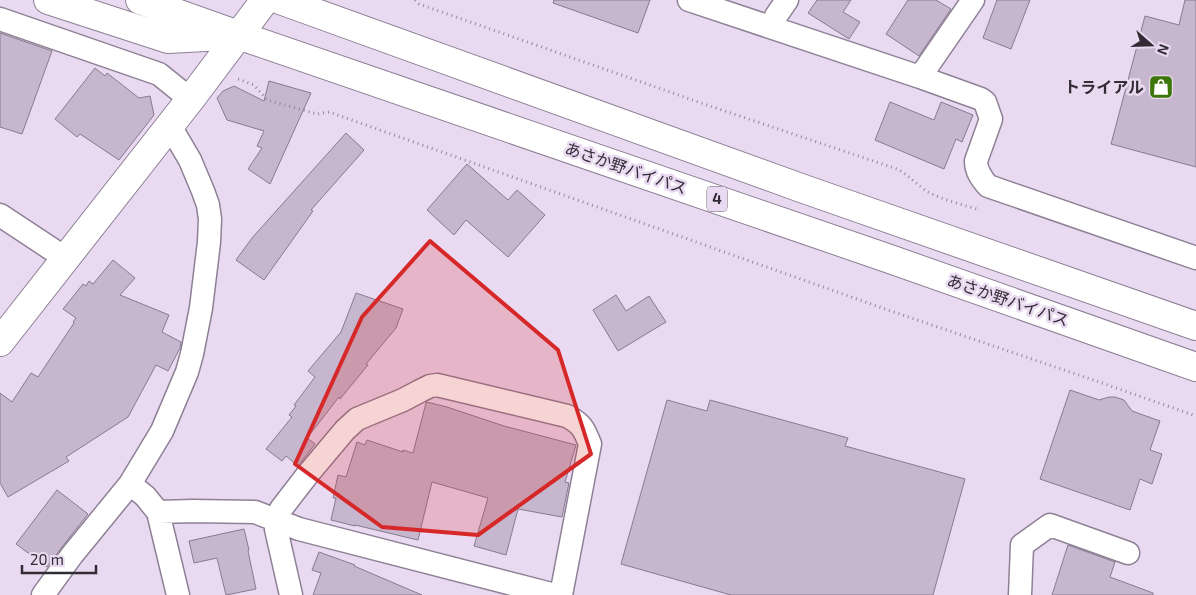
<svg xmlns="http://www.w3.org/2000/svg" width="1196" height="595" font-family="'Exo 2','Noto Sans JP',sans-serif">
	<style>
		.building { fill: #c7b7ce; stroke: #887a8e }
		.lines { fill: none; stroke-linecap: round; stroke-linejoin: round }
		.minor-casing { stroke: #8e8095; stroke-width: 25 }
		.tertiary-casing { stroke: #8e8095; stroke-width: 30 }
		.trunk-casing { stroke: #8e8095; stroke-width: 30 }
		.path { stroke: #948999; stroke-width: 3; stroke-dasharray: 1 4; stroke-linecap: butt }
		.minor { stroke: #fff; stroke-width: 22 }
		.tertiary { stroke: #fff; stroke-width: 28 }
		.trunk { stroke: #fff; stroke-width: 28 }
		.marked { fill: #d62828; fill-opacity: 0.2; stroke: #d62828; stroke-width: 4; stroke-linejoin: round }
		.labels { text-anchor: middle; stroke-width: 5; stroke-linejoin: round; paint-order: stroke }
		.shield { fill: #eadaf1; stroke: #69606d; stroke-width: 1 }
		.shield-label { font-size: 15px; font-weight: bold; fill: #322c35 }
		.poi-label { font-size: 16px; font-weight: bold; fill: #322c35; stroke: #eadaf1; text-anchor: end }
		.street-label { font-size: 16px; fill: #322c35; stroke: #eadaf1 }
	</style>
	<rect width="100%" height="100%" fill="#eadaf1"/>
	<path class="building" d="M554 0H650L638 33 553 3Z
		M817 0H851L843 12 860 22 849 39 808 13Z
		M908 0H936L951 9 919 56 886 34Z
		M997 0H1030L1011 49 983 38Z
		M1185 0H1196V167L1111 144 1145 16 1179 25Z
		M0 33 52 51 22 134 0 127Z
		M95 68 105 76 107 73 139 98 150 96 154 115 119 160 80 134 77 137 55 119Z
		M269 81 311 93 270 184 248 169 262 148 257 146 264 131 227 120 217 98 223 91 234 86 264 101Z
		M890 102 934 120 941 102 973 115 962 142 956 139 944 169 875 140Z
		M346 133 364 150 311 210 313 211 264 280 236 260 252 238Z
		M467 164 508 200 517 190 545 215 508 257 466 220 454 235 427 210Z
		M113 260 135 278 120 295 169 315 162 332 181 342 180 348 168 371 156 365 128 417 66 457 69 461 8 497 0 483V393L12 402 31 373 38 377 74 323 73 322 76 318 63 309 83 284 86 286 89 281 93 284Z
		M356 293 403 309 396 328 366 364 368 365 340 399 339 397 307 438 315 444 298 466 286 456 282 461 266 449 292 417 289 415 296 406 294 405 315 377 308 371 341 332Z
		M616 295 626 311 649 296 666 322 618 351 593 310Z
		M1070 390 1099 400 1109 397H1115L1124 400 1132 411 1160 421 1150 450 1162 454 1152 484 1140 479 1130 510 1040 479Z
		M667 400 707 411 710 400 848 438 845 446 965 479 933 595H731L621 564Z
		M427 402 447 407 504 426 576 445 565 482 569 483 562 517 518 509 506 555 474 546 488 498 432 482 418 540 355 525V526L331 520 336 498H333L338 475 346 477 357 442 365 445 367 440 403 452V450L413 453 426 403Z
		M57 490 88 514 62 547 47 567 16 544Z
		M244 529 249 550 248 551 256 589 226 595 217 558 194 563 189 541Z
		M1068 545 1115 562 1110 577 1153 593V595H1052Z
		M319 552 355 565 354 566 422 595H313L321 573 312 570Z"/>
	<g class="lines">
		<defs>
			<path id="minor" d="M689 0 920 77 981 99 985 102 991 119 976 161C976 171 981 178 988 186L1196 258
				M0 19 159 74 190 99
				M773 28 776 16 787 0
				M920 77 973 0
				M0 215 65 258
				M130 484 145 496 158 512 178 595
				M158 512 193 511 255 512 299 529 555 595
				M43 595 72 555 130 484 162 431 187 372 192 354 201 308 209 242 210 219 208 205 203 191 190 160 170 126
				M291 595 276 529 277 520 281 509 308 474 345 430 357 419 403 400 420 391 430 386 437 385 567 416C582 424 584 429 590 444L561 595
				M1020 595 1022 545 1050 525 1128 553"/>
			<path id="tertiary" d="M0 342 193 96 265 0"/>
			<path id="trunk" d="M48 0 168 39 224 36
				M140 0 238 35 887 258 1196 367
				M280 0 801 188 1196 326"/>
		</defs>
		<use href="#minor" class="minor-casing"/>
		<use href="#tertiary" class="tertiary-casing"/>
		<use href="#trunk" class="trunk-casing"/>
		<path class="path" d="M415 0 419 4 704 104 897 169C909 175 917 185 928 192 943 200 964 205 980 210
			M238 79 254 85 267 100 317 114 329 112 888 310 1102 383 1196 416"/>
		<use href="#minor" class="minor"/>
		<use href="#tertiary" class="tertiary"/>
		<use href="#trunk" class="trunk"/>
	</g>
	<path class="marked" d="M430 241 558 350 591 454 478 535 382 527 295 464 362 317Z"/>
	<defs>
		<symbol id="shop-square" viewBox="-11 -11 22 22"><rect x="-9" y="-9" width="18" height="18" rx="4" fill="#3d770a" stroke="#eadaf1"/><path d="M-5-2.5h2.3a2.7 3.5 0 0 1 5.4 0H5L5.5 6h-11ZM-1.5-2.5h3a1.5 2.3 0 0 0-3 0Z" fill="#fff"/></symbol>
	</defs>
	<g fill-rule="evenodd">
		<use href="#shop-square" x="1147" y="73" width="28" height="28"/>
	</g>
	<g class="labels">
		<rect class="shield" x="707" y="186.5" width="20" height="25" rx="4"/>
		<g class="shield-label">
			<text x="717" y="204">4</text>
		</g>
		<g class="poi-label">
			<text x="1144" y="93">トライアル</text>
		</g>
		<g class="street-label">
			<text transform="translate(626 168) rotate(19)" y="6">あさか野バイパス</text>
			<text transform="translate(1008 300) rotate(19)" y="6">あさか野バイパス</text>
		</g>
	</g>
	<g transform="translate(1151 45) rotate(110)" stroke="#eadaf1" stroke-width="4" paint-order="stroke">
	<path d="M0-4L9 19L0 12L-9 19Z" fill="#322c35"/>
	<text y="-8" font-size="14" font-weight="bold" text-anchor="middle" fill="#322c35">N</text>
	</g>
	<path d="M22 565v8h74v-8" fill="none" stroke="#322c35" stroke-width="2.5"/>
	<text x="30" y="565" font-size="15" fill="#322c35" stroke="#eadaf1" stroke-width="4" paint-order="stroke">20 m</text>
</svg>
